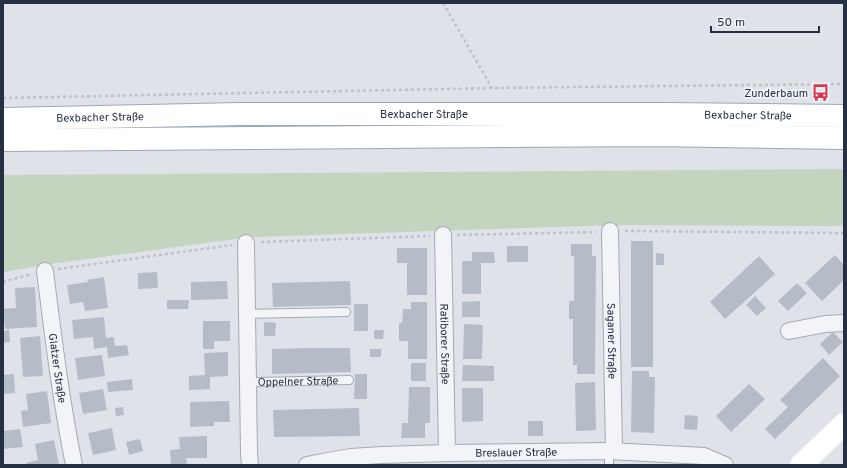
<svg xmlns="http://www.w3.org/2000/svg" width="847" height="468" font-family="Overpass,sans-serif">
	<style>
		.green { fill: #c4d4bf }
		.building { fill: #b6bcc7 }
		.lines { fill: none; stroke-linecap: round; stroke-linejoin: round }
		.lane-casing { stroke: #a4aab4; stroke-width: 10 }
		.street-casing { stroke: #a4aab4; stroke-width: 18 }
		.primary-casing { stroke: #9da7b6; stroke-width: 24 }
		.path { stroke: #bdc1c8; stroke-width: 2.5; stroke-dasharray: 3 3; stroke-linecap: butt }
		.lane { stroke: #f2f4f7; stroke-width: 8 }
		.street { stroke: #f2f4f7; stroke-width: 16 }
		.secondary { stroke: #fff; stroke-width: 22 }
		.primary { stroke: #fff; stroke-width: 22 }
		.labels { text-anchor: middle; stroke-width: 3.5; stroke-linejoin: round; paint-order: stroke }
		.poi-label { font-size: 11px; fill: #263042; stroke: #eff2f7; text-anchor: end }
		.street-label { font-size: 11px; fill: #263042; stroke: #eff2f7 }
	</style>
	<rect width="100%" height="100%" fill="#dfe3e9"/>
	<path class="green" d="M844 169V226L619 225 251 237 50 264 3 272V175Z"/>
	<path class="building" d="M631 241H653V367H631Z
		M571 244H592V256H596L595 374H577V365H573V319H569V301H574V256H571Z
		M507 246H528V262H507Z
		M397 248H427V295H407V263H397Z
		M472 252H494L495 263H481V294H462V261H472Z
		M656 253 664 254V265H656Z
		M835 255 844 265V280L822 301 805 283Z
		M759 256 775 274 725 319 710 302Z
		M157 272 158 288 138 289V273Z
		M104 277 108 308 85 311 83 302 70 304 67 285 88 282 87 280Z
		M227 281 228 299 191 300V282Z
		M350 281 351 305 273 307 272 283Z
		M797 283 807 293 788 311 778 301Z
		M35 287 37 327 5 329 3 309 16 308 15 288Z
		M755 296 766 308 757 316 746 305Z
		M167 300H189L188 309H167Z
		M480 301V317H462V302Z
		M411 302H427V359H408V341H399V323H402L403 309H411Z
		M354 304H368V331H354Z
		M104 317 106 338 114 337 115 346 127 345 129 355 108 358 107 347 94 349 93 337 74 339 72 320Z
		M203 321H230V341H214V349H203Z
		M264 322 276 323 275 336H264Z
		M464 324 483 325 482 359H463Z
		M9 330 10 342 3 343V331Z
		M374 330H384L383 339H374Z
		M833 332 843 342 829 355 820 344Z
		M40 336 43 376 23 377 20 338Z
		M311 348H350L351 372 272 374V349Z
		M370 349H381V357H370Z
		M228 352V376L210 377V389L189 390V376L205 375 204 353Z
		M102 355 105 376 78 380 75 358Z
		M823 358 840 376 775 439 765 429 788 407 780 400Z
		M411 363H426V381H411Z
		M463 365 494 366V381H462Z
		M632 371H649V377H655L654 433 631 432Z
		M14 374 15 393 3 394V375Z
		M355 374H367V399H354Z
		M132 379 133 390 108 392 107 382Z
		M595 382 596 430 576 431 575 383Z
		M749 384 765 399 731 432 716 416Z
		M409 387H430V423H425V438H401L402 423H408Z
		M462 388H483V421L462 422Z
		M103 389 107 410 83 414 79 393Z
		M47 391 51 423 23 427 21 411 28 410 26 394Z
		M229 401 230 422H214V426L190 427V402Z
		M123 407 124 415 116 416 115 408Z
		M359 408 360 436 274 437 273 410Z
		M685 415 698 416 697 430 684 429Z
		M528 421H543V436H528Z
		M112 428 116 450 93 455 88 433Z
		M20 429 23 447 3 449V440H4L3 431Z
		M207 436V458H186L187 465H171L170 450 180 449 179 437Z
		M140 439 143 451 129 455 126 442Z
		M54 440 59 465H26V463L38 460 35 444Z"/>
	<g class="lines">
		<defs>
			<g id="lane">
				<path d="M247 314 346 312"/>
				<path id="s1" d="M248 382 349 380"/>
				<path d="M609 451V465"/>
			</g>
			<g id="street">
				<path id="s2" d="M610 231 614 451"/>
				<path id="s3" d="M443 235 447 453"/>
				<path d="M246 243 249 453 250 465"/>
				<path id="s4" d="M45 271C53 336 61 401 74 465"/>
				<path d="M789 331 825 324 844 323"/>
				<path id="s5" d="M307 465 322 462 351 457 382 455 447 453 609 451 704 456 725 465"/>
			</g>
			<g id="primary">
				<path id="s6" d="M3 119 241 114H667L844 116"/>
				<path d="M3 140 653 135 844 138"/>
			</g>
		</defs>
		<use href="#lane" class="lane-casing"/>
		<use href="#street" class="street-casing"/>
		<use href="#primary" class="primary-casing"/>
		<path class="path" d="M443 3 492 88
			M3 98 493 88 844 84
			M625 231 844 233
			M457 235 596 232
			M261 242 430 236
			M58 269 232 245
			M3 282 32 274"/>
		<use href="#lane" class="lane"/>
		<use href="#street" class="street"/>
		<path class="secondary" d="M801 465 844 424"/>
		<use href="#primary" class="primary"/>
	</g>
	<defs>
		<symbol id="bus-bare" viewBox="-9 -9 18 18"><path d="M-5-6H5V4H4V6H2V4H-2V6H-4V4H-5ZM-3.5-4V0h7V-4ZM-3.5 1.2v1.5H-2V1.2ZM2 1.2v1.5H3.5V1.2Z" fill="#d9394f" stroke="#eff2f7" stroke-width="2.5" paint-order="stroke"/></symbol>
	</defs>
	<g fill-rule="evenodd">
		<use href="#bus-bare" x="808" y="80" width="25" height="25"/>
	</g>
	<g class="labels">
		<g class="poi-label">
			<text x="808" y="97">Zunderbaum</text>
		</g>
		<g class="street-label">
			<text dy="4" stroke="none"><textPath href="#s6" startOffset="421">Bexbacher Straße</textPath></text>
			<text dy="4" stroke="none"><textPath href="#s6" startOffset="745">Bexbacher Straße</textPath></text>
			<text dy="4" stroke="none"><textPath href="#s6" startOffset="97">Bexbacher Straße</textPath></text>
			<text dy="4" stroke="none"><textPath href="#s2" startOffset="110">Saganer Straße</textPath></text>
			<text dy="4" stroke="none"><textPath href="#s3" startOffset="109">Ratiborer Straße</textPath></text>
			<text dy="4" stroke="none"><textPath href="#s4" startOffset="98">Glatzer Straße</textPath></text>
			<text dy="4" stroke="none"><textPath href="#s1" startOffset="50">Oppelner Straße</textPath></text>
			<text dy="4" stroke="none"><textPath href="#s5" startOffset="210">Breslauer Straße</textPath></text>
		</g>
	</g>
	<rect width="847" height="468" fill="none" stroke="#263042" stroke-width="8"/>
	<path d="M711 26v6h108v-6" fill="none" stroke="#263042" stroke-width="2"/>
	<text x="717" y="26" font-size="12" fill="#263042" stroke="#eff2f7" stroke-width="3" paint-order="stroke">50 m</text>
</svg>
